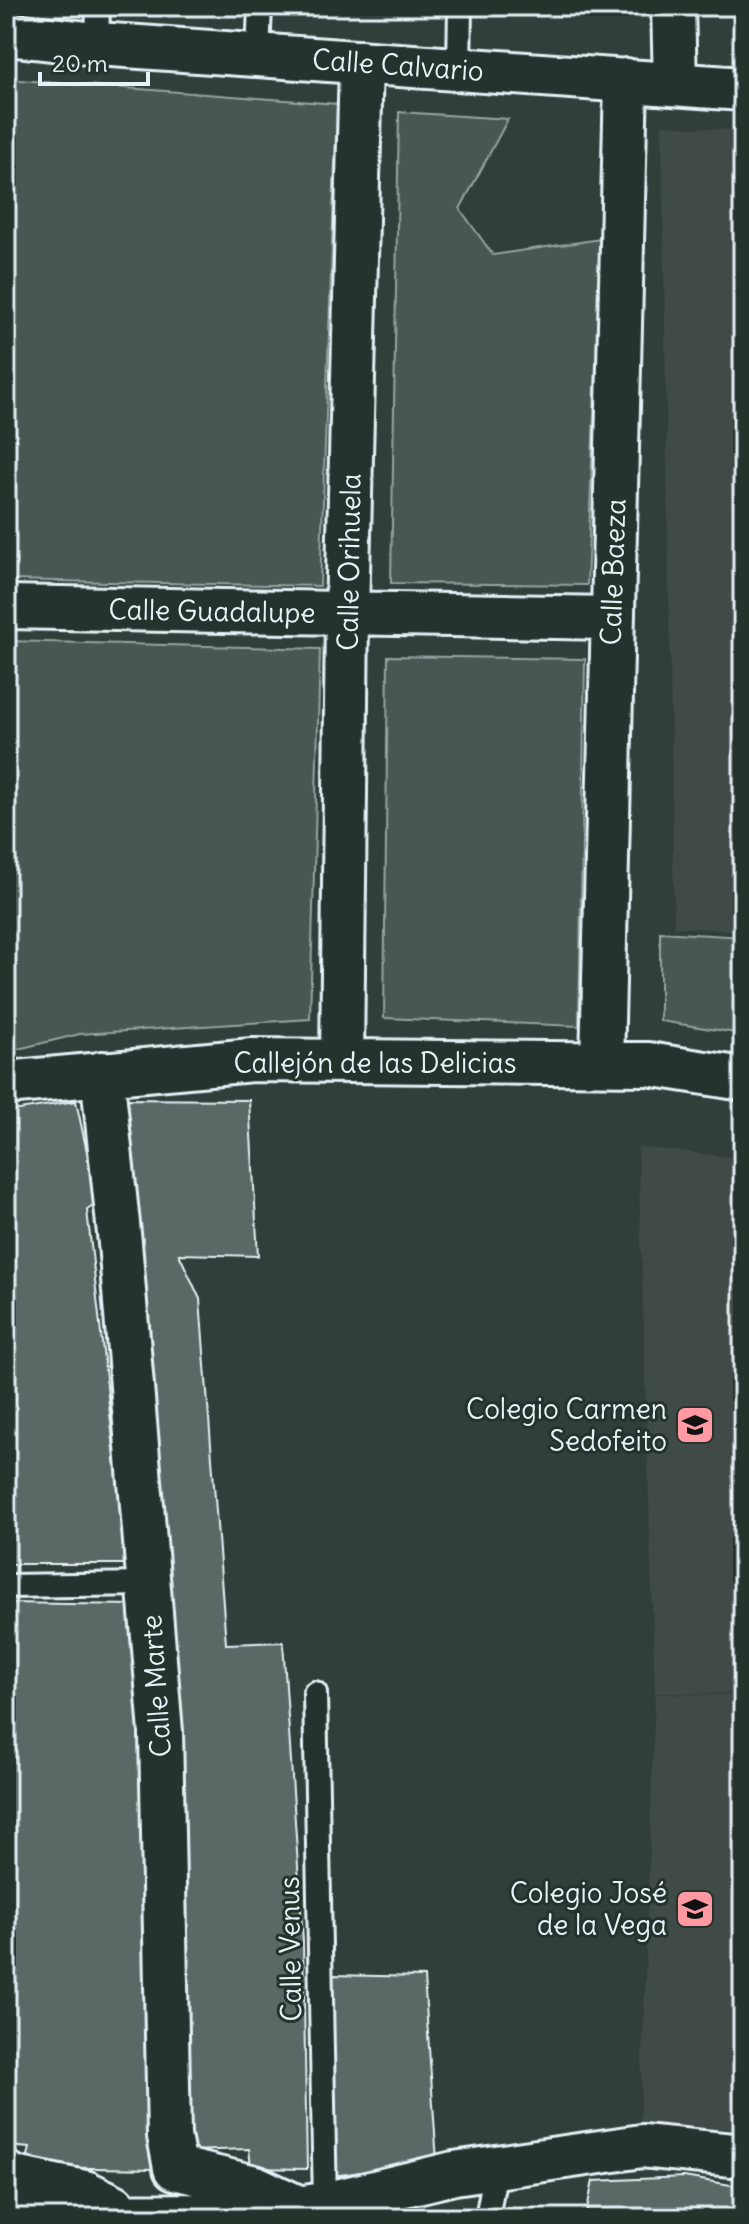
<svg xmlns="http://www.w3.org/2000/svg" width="749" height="2224" font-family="Delius,sans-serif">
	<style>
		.built { fill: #3f4b46 }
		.green { fill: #495651; stroke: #98a4a4; stroke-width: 2 }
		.building { fill: #5c6865; stroke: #e8f1f8; stroke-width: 2 }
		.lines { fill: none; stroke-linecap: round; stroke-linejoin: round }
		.lane-casing { stroke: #e8f1f8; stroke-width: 28 }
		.street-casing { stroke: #e8f1f8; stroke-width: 48 }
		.lane { stroke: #26332d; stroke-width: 22 }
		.street { stroke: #26332d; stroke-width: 42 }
		.labels { text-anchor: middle; stroke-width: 6; stroke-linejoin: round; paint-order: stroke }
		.street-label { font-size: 28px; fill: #e8f1f8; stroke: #26332d }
		.poi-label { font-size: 28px; fill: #e8f1f8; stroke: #26332d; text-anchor: end }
	</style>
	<rect width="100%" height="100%" fill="#323e39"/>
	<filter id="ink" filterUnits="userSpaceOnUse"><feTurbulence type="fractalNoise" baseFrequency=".0125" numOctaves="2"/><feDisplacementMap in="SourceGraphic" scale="16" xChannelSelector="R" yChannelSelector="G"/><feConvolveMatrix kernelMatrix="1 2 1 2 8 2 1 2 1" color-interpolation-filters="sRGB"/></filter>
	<g filter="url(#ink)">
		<path class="built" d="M662 125 743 131V931L674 927Z
			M638 1147 743 1158V1694L655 1693Z
			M655 1694 743 1695V2130L640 2122Z"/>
		<path class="green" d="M6 79 337 104 320 586 6 580Z
			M399 112 508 119 460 209 493 255 601 239 587 585 391 583Z
			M6 641 320 649 310 1019 80 1034 10 1051Z
			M388 656 585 659 579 1026 384 1018Z
			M660 932 743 937V1034L660 1021Z"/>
		<path class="building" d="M116 1099 249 1100 258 1256 179 1254 200 1299 226 1644 283 1642 303 1941 307 2169 251 2168 249 2149 187 2151Z
			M76 1101 98 1203 87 1210 127 1564H6V1182H14L6 1143V1112Z
			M6 1603 132 1605 140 1771 152 1824 157 2169 25 2167 30 2148 6 2146Z
			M331 1975 424 1977 437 2161 333 2176Z
			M684 2177 743 2187V2218H585L593 2181Z"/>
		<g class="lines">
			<defs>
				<path id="lane" d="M97 44 98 6
					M258 55 260 6
					M459 69 460 6
					M6 1586 149 1584
					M315 1693 325 2204
					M487 2218 496 2168"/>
				<path id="street" d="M673 6 675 84
					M6 34 97 44 743 89
					M6 607 611 618
					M342 1061 347 614 361 62
					M602 1063 626 80
					M102 1073 120 1243 161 1732 169 2136 175 2168 255 2187 300 2208
					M6 1083 252 1060 648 1064 743 1079
					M6 2173 15 2178 85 2192 114 2206
					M6 2216 247 2215 325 2204 454 2173 642 2146 743 2156"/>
			</defs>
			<use href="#lane" class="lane-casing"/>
			<use href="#street" class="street-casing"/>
			<use href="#lane" class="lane"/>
			<use href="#street" class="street"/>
		</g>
	</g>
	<defs>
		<symbol id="school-square" viewBox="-11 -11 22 22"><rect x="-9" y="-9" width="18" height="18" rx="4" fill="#ff9aa2" stroke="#26332d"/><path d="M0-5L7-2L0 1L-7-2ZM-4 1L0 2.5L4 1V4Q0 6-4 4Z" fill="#111"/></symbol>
	</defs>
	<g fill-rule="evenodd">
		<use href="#school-square" x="673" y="1403" width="44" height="44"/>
		<use href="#school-square" x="673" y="1887" width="44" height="44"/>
	</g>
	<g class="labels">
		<g class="street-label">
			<text transform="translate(398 65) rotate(4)" y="10">Calle Calvario</text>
			<text transform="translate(349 562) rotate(-89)" y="10">Calle Orihuela</text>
			<text transform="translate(613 572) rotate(-88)" y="10">Calle Baeza</text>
			<text transform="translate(212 611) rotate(1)" y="10">Calle Guadalupe</text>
			<text x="375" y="1073">Callejón de las Delicias</text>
			<text transform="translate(156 1686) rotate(-94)" y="10">Calle Marte</text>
			<text transform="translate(290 1949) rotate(-91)" y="10">Calle Venus</text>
		</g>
		<g class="poi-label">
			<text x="667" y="1419">Colegio Carmen<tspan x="667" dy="32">Sedofeito</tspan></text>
			<text x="667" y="1903">Colegio José<tspan x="667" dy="32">de la Vega</tspan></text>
		</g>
	</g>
	<rect width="749" height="2224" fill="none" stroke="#26332d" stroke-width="32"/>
	<rect x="16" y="16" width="717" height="2192" fill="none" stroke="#e8f1f8" stroke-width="3" filter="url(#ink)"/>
	<path d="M40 72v12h108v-12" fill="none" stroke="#e8f1f8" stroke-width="4"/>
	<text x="52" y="72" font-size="24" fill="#e8f1f8" stroke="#26332d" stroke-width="6" paint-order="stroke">20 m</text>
</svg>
